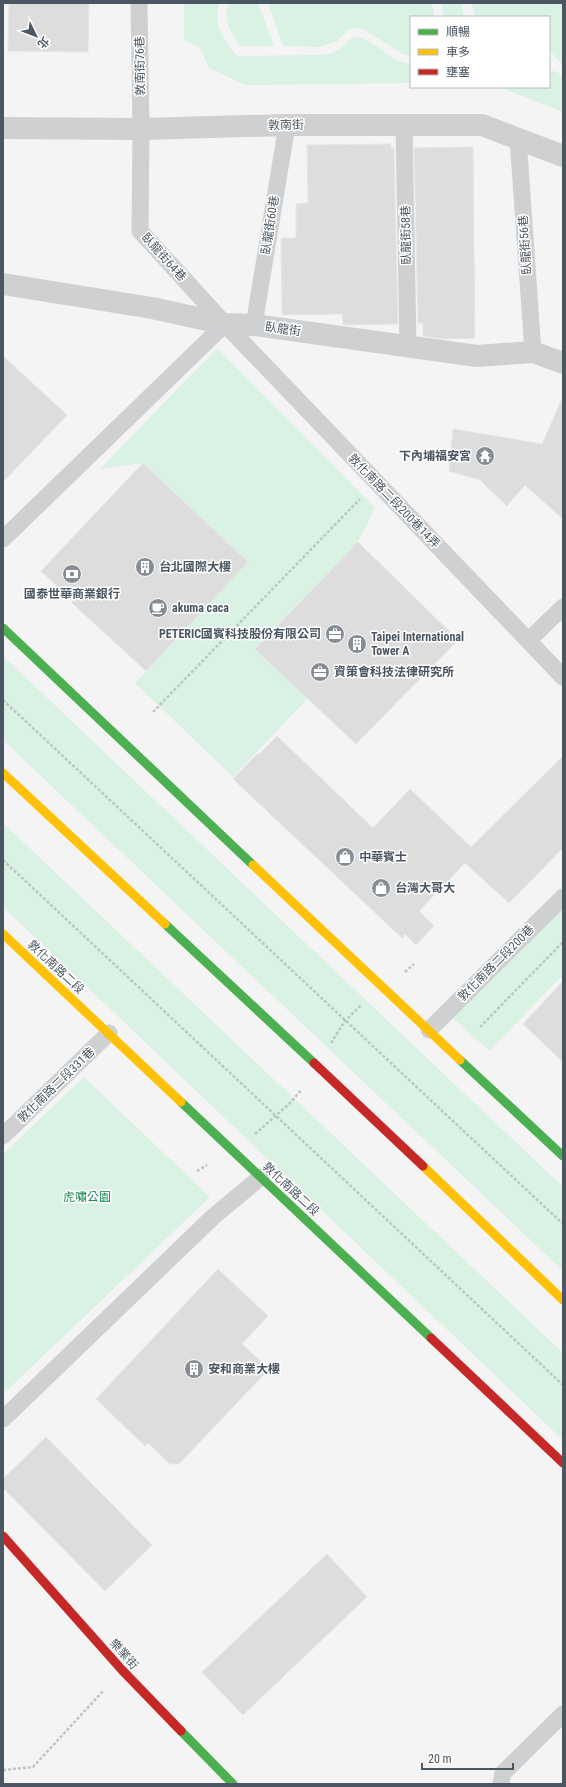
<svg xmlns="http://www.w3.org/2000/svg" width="566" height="1787" font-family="'Roboto Condensed','Noto Sans TC',sans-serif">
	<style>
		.green { fill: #d9f2e3 }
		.building { fill: #ddddde; stroke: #e5e6e7 }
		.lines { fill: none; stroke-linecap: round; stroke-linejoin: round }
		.path { stroke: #bcc7c4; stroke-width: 2.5; stroke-dasharray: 3 2; stroke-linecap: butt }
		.lane { stroke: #ced0d2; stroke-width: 17 }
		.street { stroke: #ced0d2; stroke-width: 22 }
		.fast { stroke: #4caf50; stroke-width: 9 }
		.slow { stroke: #ffc107; stroke-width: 9 }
		.jam { stroke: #c62828; stroke-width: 9 }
		.labels { text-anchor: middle; stroke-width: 3; stroke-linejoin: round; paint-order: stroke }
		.street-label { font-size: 12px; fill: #4a5661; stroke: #fff }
		.poi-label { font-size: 12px; font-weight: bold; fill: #4a5661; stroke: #fff; text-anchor: start }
		.park-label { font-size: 12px; fill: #17864f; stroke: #fff }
	</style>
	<rect width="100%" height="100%" fill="#f4f4f4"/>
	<path class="green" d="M184 3H220C211 22 225 42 237 56L321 55C328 54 336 53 341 48 346 44 349 38 356 37 374 37 388 63 411 64V83L245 85 209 68 200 48 184 40Z
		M229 3H258L274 46H240C231 33 222 19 229 3Z
		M268 3H432L435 17H411V55H404L363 29 356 28 348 30 337 41 319 47 283 46Z
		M441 3H461L464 17H444Z
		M471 3H563V65L549 50V17H476Z
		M550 71H554L559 73 563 81V112L500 87H549Z
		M217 348 375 508 358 542 255 648 308 698 233 777 135 683 248 562 143 463 100 469Z
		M3 656 563 1187V1271L3 740Z
		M3 823 563 1353V1440L3 907Z
		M563 905V975L489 1051 452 1017Z
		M84 1077 210 1197 3 1394V1154Z"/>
	<path class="building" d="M9 3H89L88 52 8 51Z
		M391 144V149L394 148 398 324 343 325 342 314 282 315 281 238H296V204L308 203 307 145Z
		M473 147 475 338 445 339 423 336V323H418L414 148Z
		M3 356 67 415 3 482Z
		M563 397V519L525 485 507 506 480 480 449 471 453 429 542 444Z
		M143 463 248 562 146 671 72 603 73 601 41 571Z
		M358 542 458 640 356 744 255 649Z
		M277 736 373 828 410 789 471 847 563 756V848L509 903 465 863 419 911 434 926 416 945 405 934 402 938 233 779 257 754 258 755Z
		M563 981V1062L523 1024Z
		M218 1269 268 1316 242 1344 269 1369 179 1464H170L148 1443 145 1446 96 1399Z
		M46 1437 152 1545 105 1591 3 1488V1479Z
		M327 1554 367 1597 243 1715 202 1672Z"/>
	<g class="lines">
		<path class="path" d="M3 700 563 1224
			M153 712 360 499
			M3 860 563 1385
			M405 972 414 964
			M480 1027 563 942
			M331 1043 345 1021 361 1005
			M255 1134 290 1103 302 1089
			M197 1171 207 1165
			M3 1770 33 1767 104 1690"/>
		<path class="lane" d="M139 3 141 129 140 231 225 324 563 677
			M404 125 408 346
			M518 138 533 352
			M254 325 287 125
			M3 539 225 324
			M529 640 563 607
			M429 1030 563 897
			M3 1136 109 1033
			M3 1419 214 1216 261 1177
			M501 1784 503 1773 563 1714"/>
		<path class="street" d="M3 128 141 129 287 125H482L563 156
			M3 284 152 308 225 324 254 325 477 356 533 352 563 363"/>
		<path class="fast" d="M3 628 253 865
			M165 924 314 1063
			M460 1060 563 1156
			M181 1102 431 1338
			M181 1731 233 1784"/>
		<path class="slow" d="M3 773 165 924
			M253 865 460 1060
			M3 934 181 1102
			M423 1166 563 1300"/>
		<path class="jam" d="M314 1063 423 1166
			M431 1338 563 1463
			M3 1536 122 1670 181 1731"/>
	</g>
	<defs>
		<symbol id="temple-disc" viewBox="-11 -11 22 22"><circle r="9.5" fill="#868d94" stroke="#fff"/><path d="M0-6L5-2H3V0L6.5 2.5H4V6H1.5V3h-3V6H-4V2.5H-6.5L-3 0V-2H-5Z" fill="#fff"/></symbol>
		<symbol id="building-disc" viewBox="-11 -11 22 22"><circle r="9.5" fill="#868d94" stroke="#fff"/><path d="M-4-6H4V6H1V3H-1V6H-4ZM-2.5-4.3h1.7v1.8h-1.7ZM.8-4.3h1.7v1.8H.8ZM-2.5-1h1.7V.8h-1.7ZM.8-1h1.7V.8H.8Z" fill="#fff"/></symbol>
		<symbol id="bank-disc" viewBox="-11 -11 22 22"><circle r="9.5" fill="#868d94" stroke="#fff"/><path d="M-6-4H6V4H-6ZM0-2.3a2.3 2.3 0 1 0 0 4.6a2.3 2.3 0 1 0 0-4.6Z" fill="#fff"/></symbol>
		<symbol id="cafe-disc" viewBox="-11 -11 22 22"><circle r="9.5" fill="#868d94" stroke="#fff"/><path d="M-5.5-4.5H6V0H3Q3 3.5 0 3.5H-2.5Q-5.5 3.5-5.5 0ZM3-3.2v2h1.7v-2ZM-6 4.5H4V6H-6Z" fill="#fff"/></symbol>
		<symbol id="office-disc" viewBox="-11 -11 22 22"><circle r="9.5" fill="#868d94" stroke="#fff"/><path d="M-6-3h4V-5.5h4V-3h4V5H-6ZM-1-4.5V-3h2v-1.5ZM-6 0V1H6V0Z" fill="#fff"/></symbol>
		<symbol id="shop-disc" viewBox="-11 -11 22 22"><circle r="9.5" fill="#868d94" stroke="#fff"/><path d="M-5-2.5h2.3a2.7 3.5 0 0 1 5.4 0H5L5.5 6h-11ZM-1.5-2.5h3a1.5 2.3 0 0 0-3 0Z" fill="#fff"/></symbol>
	</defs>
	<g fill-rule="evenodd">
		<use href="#temple-disc" x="474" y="445" width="22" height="22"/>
		<use href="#building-disc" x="134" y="556" width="22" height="22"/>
		<use href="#bank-disc" x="61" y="563" width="22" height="22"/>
		<use href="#cafe-disc" x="147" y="597" width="22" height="22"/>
		<use href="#office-disc" x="324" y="623" width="22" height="22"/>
		<use href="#building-disc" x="346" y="633" width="22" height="22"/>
		<use href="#office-disc" x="309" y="661" width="22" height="22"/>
		<use href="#shop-disc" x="334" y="846" width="22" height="22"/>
		<use href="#shop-disc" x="370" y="877" width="22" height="22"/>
		<use href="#building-disc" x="183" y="1358" width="22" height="22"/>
	</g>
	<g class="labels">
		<g class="street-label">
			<text transform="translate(140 66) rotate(-91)" y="4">敦南街76巷</text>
			<text transform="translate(286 125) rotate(-1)" y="4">敦南街</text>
			<text transform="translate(270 225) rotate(-81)" y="4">臥龍街60巷</text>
			<text transform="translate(406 235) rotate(-91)" y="4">臥龍街58巷</text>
			<text transform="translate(525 245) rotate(-94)" y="4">臥龍街56巷</text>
			<text transform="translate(164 257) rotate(48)" y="4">臥龍街64巷</text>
			<text transform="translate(283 329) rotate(8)" y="4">臥龍街</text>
			<text transform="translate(394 501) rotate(46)" y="4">敦化南路二段200巷14弄</text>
			<text transform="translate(496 963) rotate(-45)" y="4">敦化南路二段200巷</text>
			<text transform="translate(56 967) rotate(43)" y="4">敦化南路二段</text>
			<text transform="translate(56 1085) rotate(-44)" y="4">敦化南路二段331巷</text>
			<text transform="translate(291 1189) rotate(43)" y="4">敦化南路二段</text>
			<text transform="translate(124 1654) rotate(48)" y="4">樂業街</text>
		</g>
		<g class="poi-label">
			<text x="471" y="460" text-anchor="end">下內埔福安宮</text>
			<text x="159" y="571">台北國際大樓</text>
			<text x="72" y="598" text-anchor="middle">國泰世華商業銀行</text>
			<text x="172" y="612">akuma caca</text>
			<text x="321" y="638" text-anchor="end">PETERIC國賓科技股份有限公司</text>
			<text x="371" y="641">Taipei International<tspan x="371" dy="14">Tower A</tspan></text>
			<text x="334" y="676">資策會科技法律研究所</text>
			<text x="359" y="861">中華賓士</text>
			<text x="395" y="892">台灣大哥大</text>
			<text x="208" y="1373">安和商業大樓</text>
		</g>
		<g class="park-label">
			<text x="87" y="1201">虎嘯公園</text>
		</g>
	</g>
	<rect width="566" height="1787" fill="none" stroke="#4a5661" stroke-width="8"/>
	<rect x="410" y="16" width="140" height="72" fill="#ffffff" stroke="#b7bbc0"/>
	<rect x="418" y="29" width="20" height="6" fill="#4caf50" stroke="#b7bbc0"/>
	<text x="446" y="36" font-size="12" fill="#4a5661">順暢</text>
	<rect x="418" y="49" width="20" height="6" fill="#ffc107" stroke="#b7bbc0"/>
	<text x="446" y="56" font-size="12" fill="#4a5661">車多</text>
	<rect x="418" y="69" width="20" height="6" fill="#c62828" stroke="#b7bbc0"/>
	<text x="446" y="76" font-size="12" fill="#4a5661">壅塞</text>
	<g transform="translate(36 36) rotate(133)" stroke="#ffffff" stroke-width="3" paint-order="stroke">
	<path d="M0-3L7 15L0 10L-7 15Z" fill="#4a5661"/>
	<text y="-6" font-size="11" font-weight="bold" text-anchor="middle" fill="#4a5661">北</text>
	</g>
	<path d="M422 1763v6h91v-6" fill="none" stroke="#4a5661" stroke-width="2"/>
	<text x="428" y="1763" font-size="12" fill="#4a5661" stroke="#ffffff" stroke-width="3" paint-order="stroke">20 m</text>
</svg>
